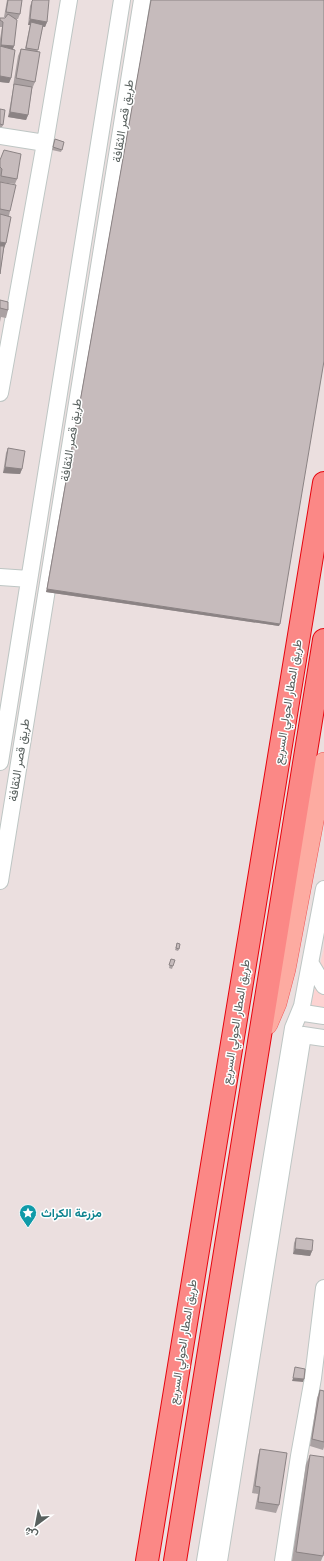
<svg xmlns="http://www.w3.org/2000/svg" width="324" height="1561" font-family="'Golos Text',Vazirmatn,sans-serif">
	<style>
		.commercial { fill: #fdd3d2 }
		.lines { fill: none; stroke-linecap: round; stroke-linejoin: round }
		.minor-casing { stroke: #bec6c4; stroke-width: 18 }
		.major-casing { stroke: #ee5556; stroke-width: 22 }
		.highway-casing { stroke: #e6040e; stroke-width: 24 }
		.minor { stroke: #fff; stroke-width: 16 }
		.major { stroke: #fdaba1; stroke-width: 21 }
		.highway { stroke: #fb8886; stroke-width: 22 }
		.wall { fill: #aaa1a2 }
		.shaded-wall { fill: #8b8384 }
		.building { fill: #c6bbbc; stroke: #8b8384 }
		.labels { text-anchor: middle; stroke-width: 3; stroke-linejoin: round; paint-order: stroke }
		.street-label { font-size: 12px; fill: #58605e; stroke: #fff }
		.culture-label { font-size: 12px; font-weight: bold; fill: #0d838f; stroke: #fff; text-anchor: start }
	</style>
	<rect width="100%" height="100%" fill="#ebdfdf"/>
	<path class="commercial" d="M324 947V1013L310 1011Z"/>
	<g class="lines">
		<defs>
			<path id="minor" d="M0 136 45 143
				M0 393 45 143 69 0
				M0 577 29 579
				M0 762 122 0
				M0 881 142 0
				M311 964 324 986
				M304 1013 324 1016
				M303 1035 324 1038
				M205 1561 293 1028 302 1006 324 889
				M219 1561 302 1041
				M283 1561 299 1456 313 1378 324 1288"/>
			<path id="major" d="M267 1024 276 1003 285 969 324 763"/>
			<path id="highway" d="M147 1561 324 483
				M175 1561 324 640"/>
		</defs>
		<use href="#minor" class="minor-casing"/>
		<use href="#major" class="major-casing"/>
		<use href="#highway" class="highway-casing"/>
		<use href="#minor" class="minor"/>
		<use href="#major" class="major"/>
		<use href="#highway" class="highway"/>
	</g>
	<path class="wall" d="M7 0H22L20 14 18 19H16L14 46 13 49 11 78 9 83 0 82V39L2 27H0V18H5L6 17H4Z
		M151 0H324L279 626 46 592Z
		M32 1 47 22 45 27 43 26 37 52 35 82 32 89 28 115 26 120 8 117 13 89 14 86H13L18 56 21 49H25L30 25H28L30 6Z
		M0 109 3 125 2 127H0Z
		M55 139 64 142 61 152 52 150Z
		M0 160 17 179 15 184 0 182Z
		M0 182 10 211 9 216 6 243 4 248 0 274Z
		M0 300 8 310 6 318 1 317 0 322Z
		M8 448 22 469 20 474 3 473 6 453Z
		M177 943 179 949 178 951 175 950Z
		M171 959 173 966 172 969 169 968Z
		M296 1238 312 1251 310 1256 293 1254 294 1243Z
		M320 1390 324 1391V1447L323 1450 310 1446 317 1398Z
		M260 1449 279 1505 276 1513 255 1509 258 1494 252 1493 258 1456Z
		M310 1455 323 1556 321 1561H292L306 1464Z"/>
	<path class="shaded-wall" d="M30 19 47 22 45 27 30 25 31 22 30 25H28Z
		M1 45 14 46 12 51 0 47Z
		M0 76 11 78 9 83 0 82Z
		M10 112 28 115 26 120 8 117Z
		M0 242 6 243 4 248H0Z
		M5 467 22 469 20 474 3 473Z
		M47 589 280 624 279 626 46 592Z
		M295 1249 312 1251 310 1256 293 1254Z
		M293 1378 304 1379 303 1382 292 1381Z"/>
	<path class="building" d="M8 0H22L20 14 6 12Z
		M33 0H49L47 22 30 19 32 1Z
		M151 0H324V361L280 624 47 589Z
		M8 14 17 20 14 46 1 45 3 22 0 20V18H5Z
		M31 22 43 25 38 50 26 48Z
		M0 46 15 50 11 78 0 76Z
		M21 49 40 52 35 82 16 78Z
		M14 84 32 87 28 115 10 112Z
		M0 109 5 110 3 125 0 124Z
		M55 139 64 142 62 150 53 147Z
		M4 150 21 154 17 179 1 176 2 169 0 167V160Z
		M0 182 16 185 10 211 0 209Z
		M0 214 11 217 6 243 0 242Z
		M0 246H4L0 274Z
		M0 300 8 302V310L0 308Z
		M8 448 25 451 22 469 5 467Z
		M177 943 180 944 179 949 176 948Z
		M171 959 175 960 173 966 169 965Z
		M296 1238 313 1240 312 1251 295 1249Z
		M295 1367 305 1369 304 1379 293 1378Z
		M320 1390 324 1391V1442L312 1439Z
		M260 1449 287 1453 279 1505 258 1502 260 1487 255 1486Z
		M310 1455 324 1457V1550L323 1556 296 1552Z"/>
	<defs>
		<symbol id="sight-pin" viewBox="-11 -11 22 30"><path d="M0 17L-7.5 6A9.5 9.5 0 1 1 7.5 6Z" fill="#0f9aa8" stroke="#fff"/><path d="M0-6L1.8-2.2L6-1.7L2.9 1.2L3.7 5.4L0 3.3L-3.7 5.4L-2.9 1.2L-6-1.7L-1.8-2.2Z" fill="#fff"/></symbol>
	</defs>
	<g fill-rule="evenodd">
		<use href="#sight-pin" x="18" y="1203" width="20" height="27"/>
	</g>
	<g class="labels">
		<g class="street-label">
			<text transform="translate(123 121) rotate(-81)" y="4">طريق قصر الثقافة</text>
			<text transform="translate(71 440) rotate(-81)" y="4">طريق قصر الثقافة</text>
			<text transform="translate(288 702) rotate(-81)" y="4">طريق المطار الحولي السريع</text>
			<text transform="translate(19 760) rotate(-81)" y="4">طريق قصر الثقافة</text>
			<text transform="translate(236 1022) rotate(-81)" y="4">طريق المطار الحولي السريع</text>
			<text transform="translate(183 1342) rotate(-81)" y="4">طريق المطار الحولي السريع</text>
		</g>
		<g class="culture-label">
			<text x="41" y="1217">مزرعة الكراث</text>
		</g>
	</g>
	<g transform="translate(36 1525) rotate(212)" stroke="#ffffff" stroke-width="3" paint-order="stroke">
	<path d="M0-3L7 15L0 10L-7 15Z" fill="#58605e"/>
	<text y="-6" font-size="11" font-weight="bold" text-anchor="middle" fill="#58605e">ش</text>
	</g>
</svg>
